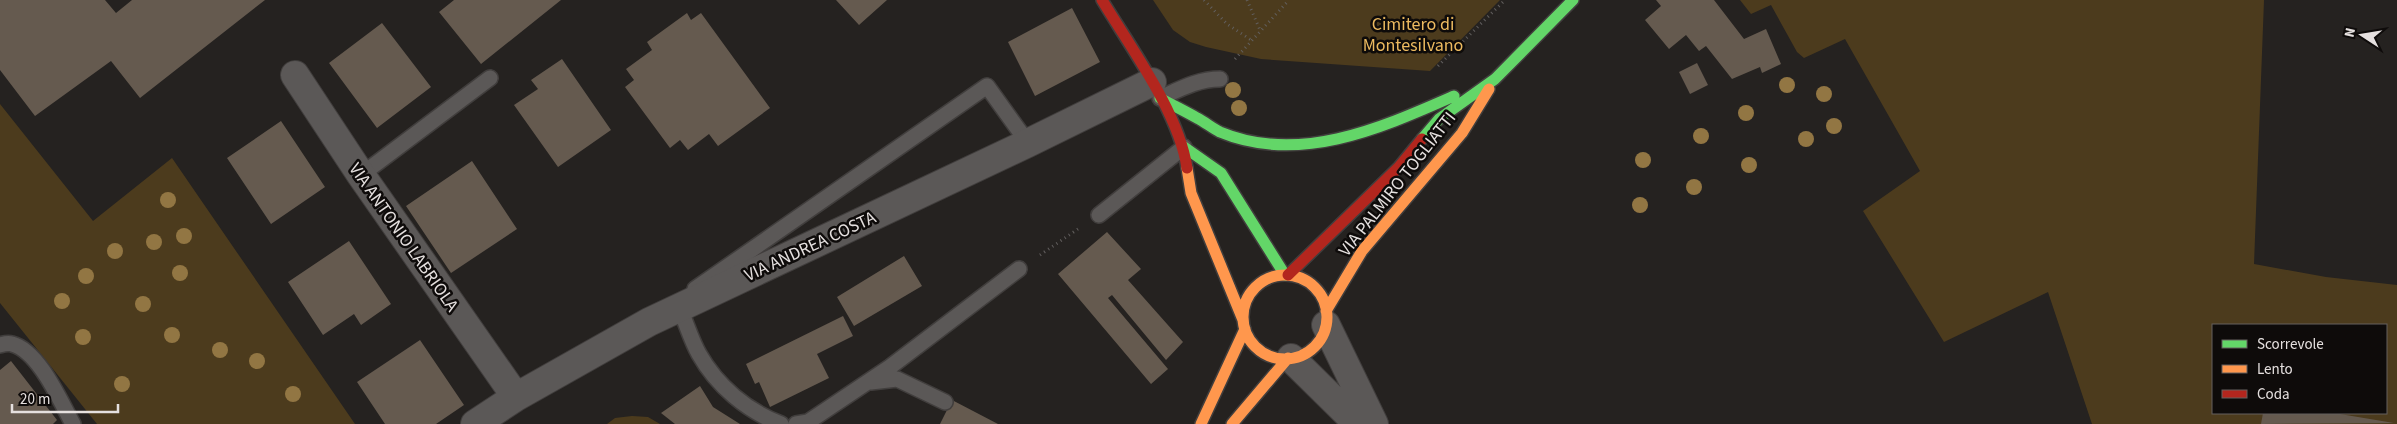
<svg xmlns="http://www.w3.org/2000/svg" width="2397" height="424" font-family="'Source Sans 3',sans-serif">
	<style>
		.green { fill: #4c3b1d; fill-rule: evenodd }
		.building { fill: #655a4f }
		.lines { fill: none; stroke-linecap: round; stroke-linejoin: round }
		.lane-casing { stroke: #413e3d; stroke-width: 18 }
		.street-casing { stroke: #413e3d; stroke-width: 30 }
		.fast-casing { stroke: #413e3d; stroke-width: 14 }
		.slow-casing { stroke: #413e3d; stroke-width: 14 }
		.jam-casing { stroke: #413e3d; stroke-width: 14 }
		.path { stroke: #625f5e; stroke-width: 3; stroke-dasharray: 1 4; stroke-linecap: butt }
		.lane { stroke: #5b5857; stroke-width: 15 }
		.street { stroke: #5b5857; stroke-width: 28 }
		.fast { stroke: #63d668; stroke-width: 11 }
		.slow { stroke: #ff974d; stroke-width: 11 }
		.jam { stroke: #b3261e; stroke-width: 11 }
		.tree { fill: #927643 }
		.labels { text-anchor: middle; stroke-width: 5; stroke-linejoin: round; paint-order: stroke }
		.park-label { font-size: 18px; fill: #ecba60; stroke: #0e0b0a }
		.street-label { font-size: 18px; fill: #e5e0df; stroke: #0e0b0a }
	</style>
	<rect width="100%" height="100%" fill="#252220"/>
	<path class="green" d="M1153 0H1500L1430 71 1261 59 1206 47 1190 42 1173 30Z
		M1740 0H2264L2254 264 2326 277 2397 285V424H2092L2048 292 1944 342 1863 211 1920 171 1845 39 1804 58 1797 52 1771 5 1751 14ZM2213 325H2386V413H2213Z
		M0 104 93 221 172 158 355 424H97L0 303Z
		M632 416 648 417 660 424H607L615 418Z"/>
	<path class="building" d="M0 0H105L116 13 132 0H265L140 98 111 61 35 116 0 70Z
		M454 0H561L481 64 439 12Z
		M836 0H887L859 25Z
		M1656 0H1714L1744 39 1766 29 1781 64 1762 73 1760 67 1732 79 1706 46 1699 51 1686 35 1669 49 1645 20 1661 6Z
		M1072 8 1100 62 1035 96 1008 42Z
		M687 13 691 20 701 13 770 108 718 146 709 134 688 150 680 140 670 148 625 87 634 80 626 69 652 50 647 42Z
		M382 23 431 87 377 128 329 63Z
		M562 59 611 130 558 167 514 105 538 89 531 80Z
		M1697 63 1708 85 1690 94 1679 72Z
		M281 121 325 187 271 224 227 158Z
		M472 161 517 229 451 273 406 206Z
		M1107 232 1141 269 1128 280 1183 342 1166 360 1112 295 1108 298 1168 369 1151 384 1058 274Z
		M349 241 391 304 361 325 354 314 323 335 288 282Z
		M904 256 922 286 854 326 837 297Z
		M843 316 853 336 817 354 829 378 770 407 759 382 755 384 746 364Z
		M420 340 464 405 436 424H385L357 382Z
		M11 361 57 420 53 424H0V370Z
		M700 386 713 407 740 424H675L661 413Z
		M952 400 998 424H940Z
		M2263 413H2334L2394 423 2261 424Z"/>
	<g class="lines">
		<defs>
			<path id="lane" d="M1160 98C1180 89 1198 79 1220 79
				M361 175 490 78
				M1099 215 1184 147
				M695 289 987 86 1028 143
				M679 307C686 322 691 340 699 354 717 386 747 411 781 424
				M0 345C3 344 9 343 12 344 39 351 60 401 73 424
				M871 382 897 379 945 402
				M796 424 808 422 890 367 1019 269"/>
			<path id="street" d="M295 75 361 175 516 397
				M1326 325 1374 424
				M1291 358 1358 424
				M475 424 516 397 649 322 1028 143 1152 82"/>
			<path id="fast" d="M1160 98C1172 105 1185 111 1197 118 1205 122 1212 128 1220 132 1299 165 1381 128 1454 96
				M1422 139 1439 119 1495 79 1573 0
				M1184 147 1221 173 1285 275"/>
			<path id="slow" d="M1187 168 1191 193 1243 320
				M1243 317a42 42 0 1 1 84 0a42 42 0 1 1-84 0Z
				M1326 311 1362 251 1462 133 1489 89
				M1201 424 1245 329
				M1232 424 1288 358"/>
			<path id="jam" d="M1102 0C1131 48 1179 113 1187 168
				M1288 275 1399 167 1422 139"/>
		</defs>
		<use href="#lane" class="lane-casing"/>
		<use href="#street" class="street-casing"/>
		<use href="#fast" class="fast-casing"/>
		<use href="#slow" class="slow-casing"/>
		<use href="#jam" class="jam-casing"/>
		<path class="path" d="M1204 0 1227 24 1251 40
			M1247 0 1260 30
			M1235 59 1289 0
			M1438 66 1505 0
			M1040 255 1078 229"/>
		<use href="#lane" class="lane"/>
		<use href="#street" class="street"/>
		<use href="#fast" class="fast"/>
		<use href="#slow" class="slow"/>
		<use href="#jam" class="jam"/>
	</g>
	<g class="tree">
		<circle cx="1787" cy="85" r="8"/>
		<circle cx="1233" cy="90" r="8"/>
		<circle cx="1824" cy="94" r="8"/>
		<circle cx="1239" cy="108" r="8"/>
		<circle cx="1746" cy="113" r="8"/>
		<circle cx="1834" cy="126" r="8"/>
		<circle cx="1701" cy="136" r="8"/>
		<circle cx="1806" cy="139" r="8"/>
		<circle cx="1643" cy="160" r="8"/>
		<circle cx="1749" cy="165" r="8"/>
		<circle cx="1694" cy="187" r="8"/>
		<circle cx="168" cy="200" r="8"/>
		<circle cx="1640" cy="205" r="8"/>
		<circle cx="184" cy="236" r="8"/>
		<circle cx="154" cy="242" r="8"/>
		<circle cx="115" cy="251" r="8"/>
		<circle cx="180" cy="273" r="8"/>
		<circle cx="86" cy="276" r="8"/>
		<circle cx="62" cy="301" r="8"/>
		<circle cx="143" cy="304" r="8"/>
		<circle cx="172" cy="335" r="8"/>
		<circle cx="83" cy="337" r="8"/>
		<circle cx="220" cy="350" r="8"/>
		<circle cx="257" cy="361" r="8"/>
		<circle cx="122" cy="384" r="8"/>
		<circle cx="293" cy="394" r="8"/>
	</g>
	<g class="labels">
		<g class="park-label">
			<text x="1413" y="30">Cimitero di<tspan x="1413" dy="21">Montesilvano</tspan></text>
		</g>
		<g class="street-label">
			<text transform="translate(1397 184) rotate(-52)" y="6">VIA PALMIRO TOGLIATTI</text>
			<text transform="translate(404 237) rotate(55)" y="6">VIA ANTONIO LABRIOLA</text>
			<text transform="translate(810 246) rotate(-25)" y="6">VIA ANDREA COSTA</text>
		</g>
	</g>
	<rect x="2212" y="324" width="175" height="90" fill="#0e0b0a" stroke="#64605f"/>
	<rect x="2222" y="340" width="25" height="8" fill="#63d668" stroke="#64605f"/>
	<text x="2257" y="349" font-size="15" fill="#e5e0df">Scorrevole</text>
	<rect x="2222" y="365" width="25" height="8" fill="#ff974d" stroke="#64605f"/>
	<text x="2257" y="374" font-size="15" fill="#e5e0df">Lento</text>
	<rect x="2222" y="390" width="25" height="8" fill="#b3261e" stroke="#64605f"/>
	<text x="2257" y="399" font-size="15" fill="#e5e0df">Coda</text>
	<g transform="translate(2362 35) rotate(282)" stroke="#0e0b0a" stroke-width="4" paint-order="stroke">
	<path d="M0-4L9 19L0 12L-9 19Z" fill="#e5e0df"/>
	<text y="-8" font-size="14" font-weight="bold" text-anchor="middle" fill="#e5e0df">N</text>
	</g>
	<path d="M12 404v8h106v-8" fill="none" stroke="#e5e0df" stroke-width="2.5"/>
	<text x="20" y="404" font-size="15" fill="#e5e0df" stroke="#0e0b0a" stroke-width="4" paint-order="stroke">20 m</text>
</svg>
